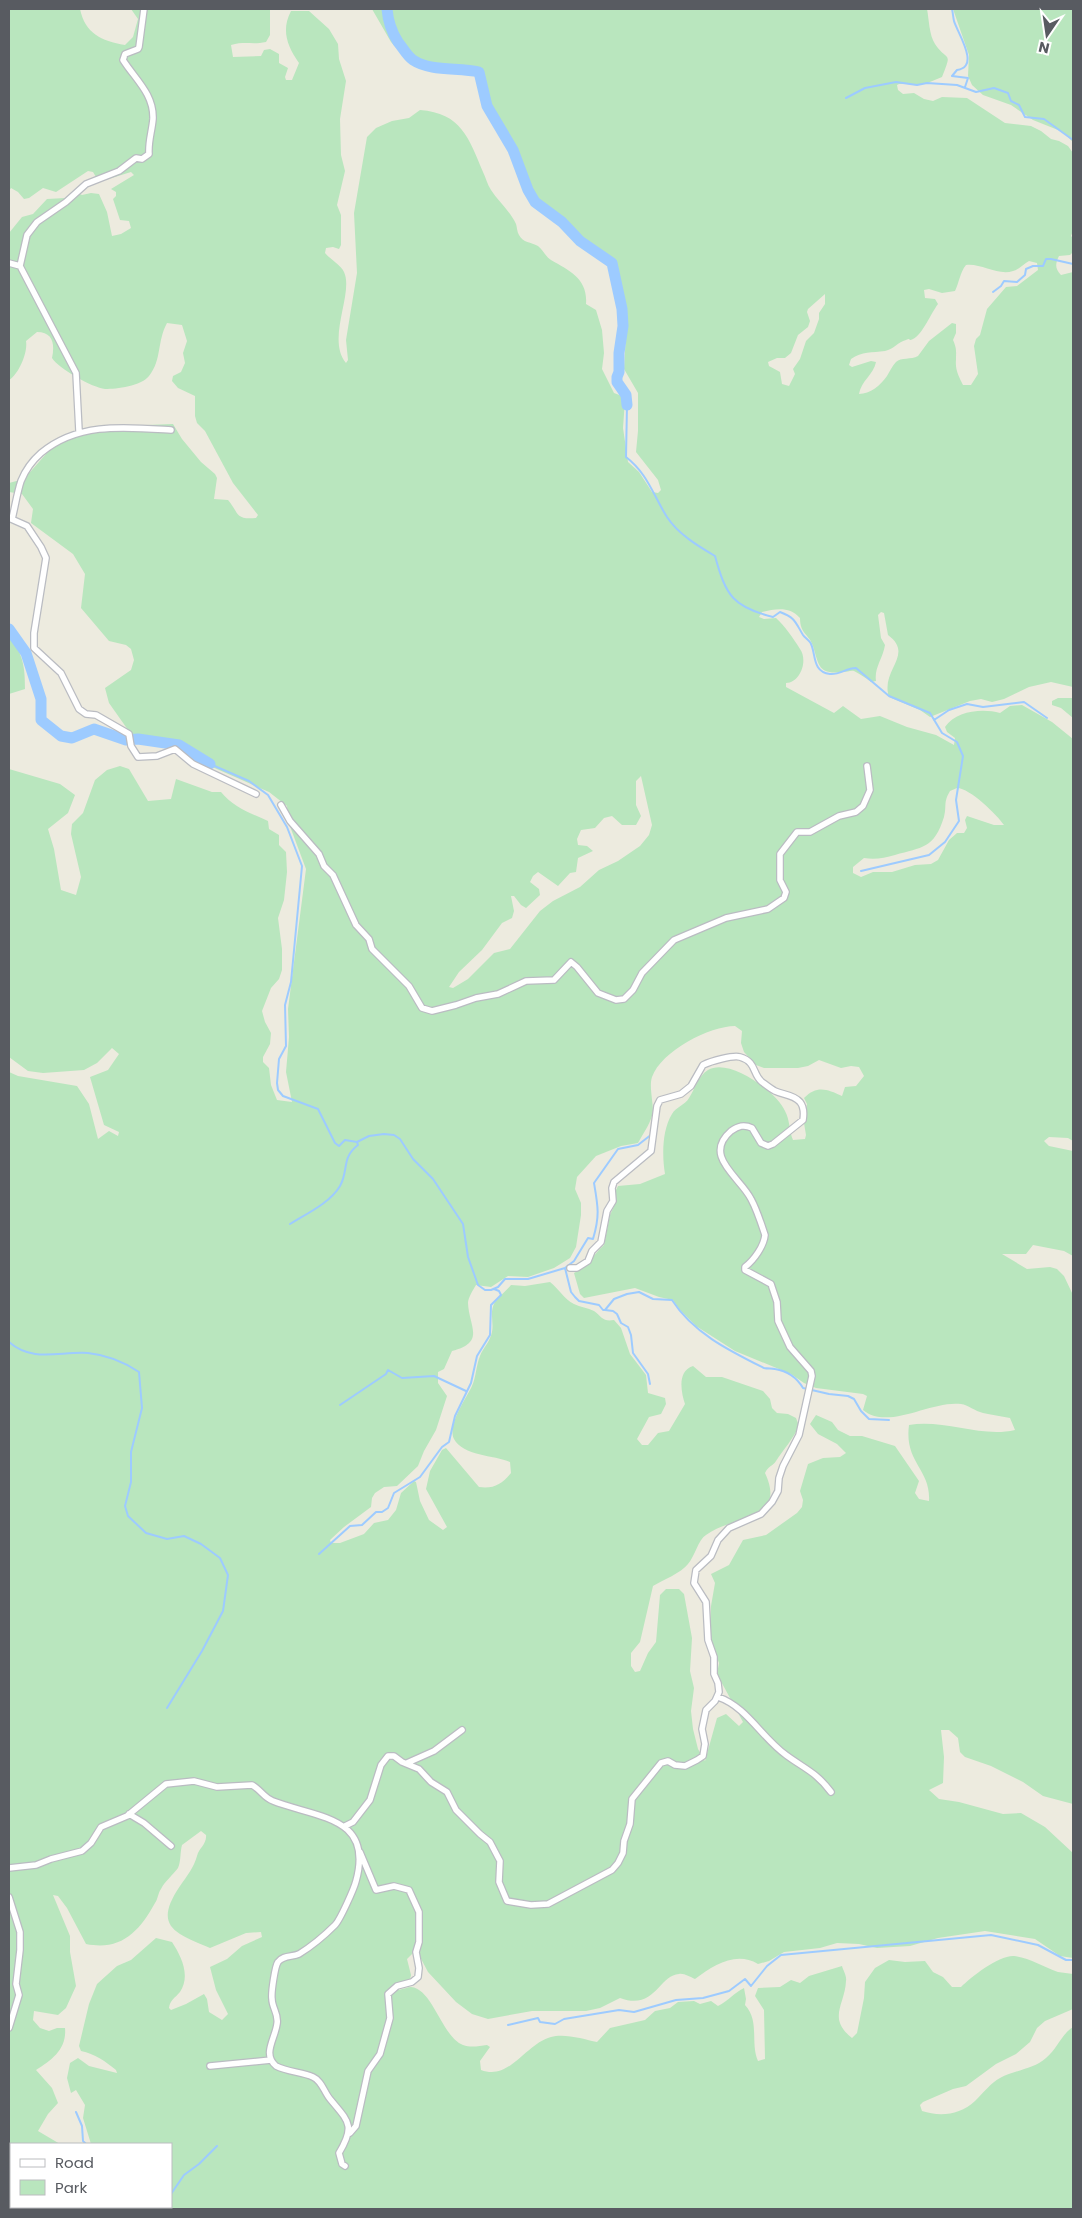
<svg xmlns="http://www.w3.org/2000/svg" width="1082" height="2218" font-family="Poppins,sans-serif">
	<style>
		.green { fill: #b9e6be; fill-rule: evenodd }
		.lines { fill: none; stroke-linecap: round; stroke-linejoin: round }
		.stream { stroke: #9dcbff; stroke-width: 2 }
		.river { stroke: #9dcbff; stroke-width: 11 }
		.street-casing { stroke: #babcc2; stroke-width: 8 }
		.street { stroke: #fff; stroke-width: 5.5 }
	</style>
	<rect width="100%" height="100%" fill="#edebdf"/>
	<path class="green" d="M9 9H80C85 33 101 41 125 45L133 37 138 19 131 9H270V35L266 42C253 45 245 41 231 45L233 57 261 56 264 50 270 49 279 54V63L288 68 285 77 286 80H292L299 63C287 46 281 30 291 11H309L329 29 338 44 339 59 346 81 340 119 341 155 345 171 337 205 341 215V245L339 249 333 247 326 248 325 253C330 259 341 265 344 272 354 293 326 339 346 363L348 360 346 340 357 273 354 213 367 137 376 128 392 121 409 118 420 110C461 113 469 138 483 172 486 178 487 184 491 190 498 201 510 211 516 224 517 227 517 232 519 235 523 243 531 242 538 246 543 250 546 257 551 260 570 271 588 279 586 304L596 310 602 330 604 353 602 369 614 393 622 396 625 400 623 428 628 462 639 472 652 492 658 493 661 490 658 480 636 452 638 431V393L624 369 627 316 613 263 588 247 563 222 537 200 490 107 484 83 465 69 407 60 391 42 372 9H927C929 19 929 35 935 44 947 62 953 50 942 77L925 84H899L897 85 898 90 903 94 914 93 924 99 933 101 942 97 967 98 1005 123 1031 126 1041 131 1051 139 1059 141 1068 146 1073 153V231L1071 236 1073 238V252L1070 255 1059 256C1055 264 1055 269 1061 275L1073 272V687L1051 682 1029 687 1004 699 992 702 981 699 970 701 930 717 920 710 889 697C880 670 915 655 888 635L884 613 881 612 878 615 881 638 885 645C883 658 874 668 876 681L871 682C866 678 860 674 854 671 851 670 847 672 843 672 818 675 819 665 813 646 809 634 800 634 800 618 789 606 776 609 762 612L759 617 764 619 776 618C785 626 793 638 800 649 808 660 801 682 786 683V687L834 713 843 706 861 719 880 716 907 727 936 735 954 745 955 738 947 732 945 727C956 711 982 708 1000 713L1010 706 1022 705 1052 722 1073 739V1141L1068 1138 1049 1137 1044 1141 1049 1146 1073 1151V1256L1064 1251 1033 1245 1026 1254H1002L1027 1269 1050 1267 1057 1269 1064 1276 1073 1295V1804L1043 1796 1023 1782 991 1766 965 1757 960 1752 958 1738 949 1730H941L944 1757 943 1783 929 1790 939 1799 959 1802 1003 1814 1021 1813 1045 1827 1073 1853V1958L1060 1956 1035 1939 985 1931 938 1938 910 1946 877 1948 859 1944 837 1943 820 1948 784 1952 769 1961 758 1964C736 1951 714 1965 695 1979 690 1977 684 1973 679 1974 659 1975 655 2011 620 1998L600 2008 586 2011H532L488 2019 472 2014 456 2002 428 1972 419 1955 413 1953 407 1959 411 1975 410 1980 397 1984 399 1990C403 1989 408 1987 411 1987 433 1989 442 2037 463 2045 471 2048 479 2046 487 2045L490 2047 480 2061 481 2070C510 2081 525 2044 551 2037 564 2033 584 2039 597 2042L610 2028 645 2020 655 2011 670 2008 678 2002 694 2001 700 2004 711 2001 718 2006C728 2001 734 1993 744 1988L746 1999 745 2005C760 2021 750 2043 758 2061L765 2059 764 2010 755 1996 758 1988 780 1987 791 1980 800 1983 809 1976 842 1966C843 1970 847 1976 846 1981 845 2005 827 2018 852 2038L857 2033 864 1998 865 1982 875 1968 889 1960 905 1962 925 1961 933 1972 943 1977 952 1987H961C971 1977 999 1955 1014 1956 1030 1958 1043 1967 1058 1972 1063 1973 1068 1973 1073 1974V2009L1045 2021 1037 2028 1030 2042 1016 2054 996 2064 966 2086 953 2089 923 2102 920 2105 922 2111C940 2117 960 2115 975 2101 983 2093 991 2083 1000 2078 1015 2070 1034 2069 1046 2058 1057 2049 1061 2035 1073 2027V2209H158L160 2207H171V2144H91L83 2118 85 2105 76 2090 71 2093 67 2078 70 2063 78 2058 89 2066 117 2073 116 2070C105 2061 95 2054 81 2051L79 2046 89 2004 97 1984 117 1966 131 1960 156 1938 172 1942C181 1956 191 1975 180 1992 175 1998 170 2000 169 2008L171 2010 186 2004 204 1994 207 1999 209 2012 222 2020 228 2014 216 1990 210 1967 227 1959 242 1946 262 1937 261 1932 246 1933 210 1948C174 1933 153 1926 180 1886 187 1876 194 1867 197 1856 199 1848 207 1844 206 1835L201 1831 182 1845C180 1852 181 1862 178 1868 173 1875 165 1881 161 1889 158 1893 158 1899 155 1903 139 1932 121 1951 86 1944L67 1908 58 1896 53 1895 70 1936V1952L76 1986 66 2008 58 2015 34 2011 33 2020 40 2028 49 2031 57 2028H65C67 2049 52 2060 36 2070L52 2088 58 2103 48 2114 38 2131 60 2144H11V2170H9V1072L18 1076 77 1086 89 1104 98 1139 109 1131 118 1136 119 1132 104 1125 90 1077 108 1070 119 1054 112 1048 97 1063 84 1070 43 1073 28 1071 9 1057V769L60 784 75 795 68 813 48 829 54 849 61 890 76 895 81 877 71 834 72 824 83 813 95 780 107 770 120 766 129 769 148 801 171 799 176 779 212 792H221C233 807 250 813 268 821L269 829 279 835V845L286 852 287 872 284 900 278 918 282 949V970L279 979 271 988 262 1011 265 1022 271 1033 270 1044 263 1057V1062L269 1068 271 1085 277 1100 292 1102 286 1072 289 1037 288 1009 306 869 288 821 287 806 269 792 210 766 184 745 133 737 109 703 105 688 131 670 134 660 131 649 126 645 109 641 81 608 85 574 73 554 31 523 33 509 22 494 9 492V483L24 479 53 446 69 438 121 426 173 424 182 439 201 462 215 474 217 478 214 499 228 500C239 513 235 520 256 518L258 515 233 483 205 431 197 423 195 416V396L178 388 172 381 173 376 181 372 185 363 183 353 187 341 182 325 167 323C157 341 162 360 149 376 141 386 117 389 105 389 93 388 58 368 52 358 55 344 53 332 37 332L26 341C28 352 19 374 9 380V233L22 217 33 214 47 199 65 198 74 191 82 195 91 193 99 194 107 212 112 236 121 234 131 228 129 221 120 220 113 199 116 196V192L111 189 134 175 131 172 102 181 96 177 93 172 88 171 56 192 43 188 29 198 24 199 18 192 11 188 9 191ZM1029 261 1037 263 1038 270 1017 286 1006 287 987 309 980 335 976 339 974 346 978 374 971 385H963C959 377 955 370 956 360 956 351 957 349 953 340L956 333V324L952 323 929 341 918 356C911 360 901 357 896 362 892 366 890 371 887 376 881 385 870 394 859 394 861 381 874 374 876 362L871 361 852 367 849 365 851 359C862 351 872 353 885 351 894 349 898 342 906 340 912 337 907 342 913 339 923 334 931 313 938 304L935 299 925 298 924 290 929 289 942 293 955 291C959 283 960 272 966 265 981 263 998 276 1013 271 1018 270 1024 264 1029 261ZM825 294V304L819 313V319L814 333 806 341 800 359 793 369 795 374 789 386 782 384 780 372 769 366 768 362 777 358H785L791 353 798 335 808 327 810 321 807 312 808 309ZM641 776 652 825 649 835 640 846 618 861 599 870 580 887 553 901 540 911 510 949 494 953 468 979 453 988 449 987 459 972 482 950 502 923 512 918 514 911 511 896H514L521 905 526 908 540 895 539 889 530 882 533 876 538 872 558 886 570 873 576 872 578 858 593 851 587 846 578 845 577 839 581 830 595 828 604 818 612 816 622 825H636L641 816 636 805V781ZM957 788C970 788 997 815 1004 825H994L967 816 965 820 967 828 964 833H957L949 840 938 860 931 864 915 865 892 872H873L861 877 853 873V867L864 858C875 860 884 858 895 855 922 847 934 849 944 817 947 805 943 803 950 791ZM735 1026 742 1031 741 1043 744 1052 756 1065 764 1068H798L808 1066 819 1060 841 1068 851 1066 859 1067 864 1076 856 1086 845 1087 842 1096C827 1089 817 1085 804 1098L807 1104 804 1123 806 1135 805 1139 793 1140C789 1131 790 1120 785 1111 777 1092 729 1057 708 1070 698 1076 695 1089 689 1098 685 1105 676 1107 672 1114 662 1130 662 1156 665 1174L640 1184 618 1186 615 1192 616 1202 610 1215 604 1245C593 1255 588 1266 574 1273L580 1294 584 1298 635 1288 659 1297 673 1300 680 1310 696 1326 735 1351 791 1374 804 1383 816 1388 863 1394 867 1396 863 1410C888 1431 931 1400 961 1404 968 1405 975 1411 983 1413 991 1415 1001 1416 1010 1418L1015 1430C981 1438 944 1419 909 1425 904 1463 931 1469 929 1501L919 1499 915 1493 919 1481 895 1446 862 1436H850L838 1430 832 1422 816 1415 810 1424 818 1434 837 1444 846 1453 840 1457 823 1458 808 1464 800 1491 803 1500 802 1507 797 1513 766 1535 743 1540 729 1565 711 1574 715 1583 711 1606 710 1630 713 1648 719 1663 717 1674 743 1722 739 1726 726 1714 717 1718 705 1761 698 1749 693 1729 691 1711 694 1688 690 1671 692 1638 684 1594 679 1589H666L660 1595 656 1642 648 1653 640 1671 635 1672 631 1666V1653L640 1642 653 1586C663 1580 681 1573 688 1564 695 1556 698 1540 706 1535 732 1515 788 1522 765 1473 768 1466 773 1466 776 1461 784 1449 793 1439 799 1426L796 1418 788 1414 777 1413 772 1408 770 1399 763 1391 722 1377H706L693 1366C677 1371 681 1392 685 1404L669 1431 658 1433 648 1445H642L637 1439 649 1417 661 1414 666 1404 665 1398 648 1393 646 1375 630 1354 621 1328 614 1320C603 1322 602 1317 594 1311 588 1308 580 1307 574 1304 564 1299 559 1289 550 1282L525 1286 511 1285C506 1291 499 1296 495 1302 489 1312 494 1322 492 1332 490 1342 483 1348 480 1356 476 1366 476 1377 472 1386 466 1399 447 1425 454 1439 463 1456 494 1455 510 1462L511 1473C502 1484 494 1489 479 1487L446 1448 442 1450 430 1471 426 1489 447 1527 443 1530 429 1520 420 1501 416 1482 414 1481 401 1493 396 1510 388 1520 374 1523 364 1534 340 1543H331L330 1540 344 1527 371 1507 372 1498 375 1493 384 1487 397 1486 418 1466 424 1451 436 1430 447 1396 438 1383V1372L444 1369 452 1351C486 1342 469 1327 468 1303 468 1298 473 1290 476 1285L491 1287 508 1276 528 1277 554 1268 570 1258 576 1247 581 1215V1203L575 1189 577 1177 596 1156 621 1146 638 1143C643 1134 652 1121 653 1111 653 1101 649 1086 652 1077 661 1051 710 1026 735 1026Z
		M953 9H1073V142L1063 132 1033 120 1011 105 983 95 972 85 968 76 969 55Z
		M9 635C23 655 25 665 25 689L9 694Z
		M1058 698H1073V718L1061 708 1052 705V701Z
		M11 2202V2207H80L79 2209H9V2203Z
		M101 2207H149L145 2209H102Z"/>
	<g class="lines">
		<path class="stream" d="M952 9C953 13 953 17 954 21 957 32 981 67 957 70L952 76 968 78 965 87
			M846 98 865 88 896 82 917 85 927 83 957 85 976 92 994 88 1008 93 1011 101 1019 105 1025 117 1044 119 1073 140
			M993 292 1001 286 1004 281 1017 282 1025 275 1026 269 1033 266H1043L1046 259H1051L1073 264
			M627 405 626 457C648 474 653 495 667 517 678 534 698 546 715 556 726 596 733 607 773 617L780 612C796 618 795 622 803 635 805 638 810 641 811 644 816 654 812 672 830 674 840 675 846 668 856 668L889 696 930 713 942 733 957 742 963 756 956 800 959 821 945 842 929 855 861 871
			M934 720 949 710 967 704 983 707 1024 702 1047 718
			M210 764 249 781 268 795 287 827 302 866 291 982 285 1005 286 1046 279 1059 277 1083 278 1090 283 1096 318 1109 335 1143 339 1146 345 1140 357 1142 369 1136 384 1134 394 1135 400 1139 413 1159 433 1179 463 1224 468 1257 478 1285 485 1290H491L498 1287 505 1279H528L565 1268 574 1261 588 1238 593 1239C600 1216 598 1206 594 1183L618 1149 638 1145 652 1134
			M290 1224C306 1214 330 1203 340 1186 349 1170 341 1158 358 1145L357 1142
			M565 1268 571 1292 575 1297 579 1301 599 1305 603 1310H605L614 1299 627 1294 639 1292 653 1299 672 1300C693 1333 730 1351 764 1368 768 1369 772 1368 775 1369 788 1371 797 1378 803 1388L829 1394 848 1396 854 1399 861 1411 869 1419 889 1420
			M605 1310 613 1311 617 1314 621 1323 628 1327 631 1335 633 1353 648 1374 650 1384
			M9 1342C33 1363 60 1351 88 1353 107 1355 124 1362 139 1372L142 1408 131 1452V1482L125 1506 128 1516 146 1533 167 1539 184 1536 201 1544 220 1558 228 1575 223 1611 202 1651 167 1708
			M340 1405 386 1374 388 1370 402 1378 434 1376 466 1391
			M319 1554 350 1526 362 1525 376 1512H382L388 1508 394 1493 420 1477 442 1447 449 1442 455 1416 471 1383 477 1356 490 1335 491 1305 501 1295 499 1291 494 1289
			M508 2025 538 2018 540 2022 555 2024 564 2019 619 2010 634 2012 676 2000 703 1998 729 1991 745 1979 751 1986 767 1966 781 1955 991 1935 1038 1945 1066 1960H1073
			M76 2112 82 2126 83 2141 86 2144
			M171 2194 184 2175 199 2164 217 2146
			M95 2209 96 2207
			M152 2209 155 2207"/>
		<path class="river" d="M387 9C388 21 391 31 398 42 403 48 407 56 413 60 431 72 459 67 479 72L487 106 513 150 528 190 535 202 562 222 580 241 612 263 622 309 623 326 619 353V372L617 377V382L626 395 627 405
			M9 629 26 653 41 699V720L61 736 72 738 94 729 126 740 138 739 179 745 210 764"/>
		<defs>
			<path id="street" d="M9 263 20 266 76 373 79 431
				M20 266 27 235 37 222 66 202 86 184 119 171 136 158 142 159 149 154C148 142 152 131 153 119 154 94 135 79 123 60L125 54 138 49 139 47 144 9
				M9 518 27 526 41 547 46 558 34 633V648L61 673 79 709 86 714 96 715 129 734 131 746 138 757 157 756 175 749 193 764 256 794
				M12 519C15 507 17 493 21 481 25 471 33 460 41 453 78 422 125 427 171 430
				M281 805 290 821 319 854 324 866 333 875 356 925 369 939 372 949 409 986 422 1008 432 1011 456 1005 476 998 498 994 526 981 554 980 571 962 577 967 598 993 616 1000 624 999 633 990 642 973 674 940 726 918 768 909 784 898 786 892 780 880V854L797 832H810L839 816 856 812 863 806 870 790 867 766
				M718 1697C747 1707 761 1737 786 1755 805 1769 816 1772 831 1792
				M407 1763 434 1751 462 1730
				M129 1814 144 1823 171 1846
				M345 1826 353 1822 370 1800 381 1765 388 1756H394L402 1762 419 1769 431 1782 447 1792 456 1810 480 1834 490 1842 500 1861 499 1882 507 1901 531 1905 548 1904 612 1870 618 1863 623 1853 624 1841 630 1824 632 1799 661 1763 668 1761 675 1765 685 1766 697 1760 703 1756 705 1744 702 1729 706 1710 715 1701 719 1692 718 1683 714 1674V1657L708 1640 706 1602 694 1583 696 1570 711 1556 718 1540 729 1528 761 1514 772 1502 778 1491 779 1478 783 1466 799 1435 812 1376 811 1371 790 1347 778 1321 777 1302 771 1284 745 1270V1267C754 1260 764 1246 765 1235 761 1223 757 1210 751 1199 740 1177 702 1156 731 1131 738 1126 744 1124 752 1128L761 1143 768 1146 773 1144 803 1120C804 1114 804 1107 800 1102 793 1094 783 1095 775 1091 771 1089 766 1085 762 1082 752 1074 757 1062 740 1057 733 1055 711 1061 703 1065L691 1086 681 1094 660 1100 657 1106 651 1151 614 1182 612 1188 613 1201 607 1211 601 1242 592 1251 588 1261 577 1268H570
				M9 1868 36 1865 51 1859 82 1851 91 1843 101 1827 127 1816 166 1784 194 1781 217 1787 252 1785C260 1789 264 1798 273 1801 317 1818 374 1816 356 1881 354 1889 340 1920 335 1925 324 1936 312 1946 299 1954 292 1957 283 1955 278 1962 275 1966 271 1993 272 1999 272 2008 279 2014 277 2024 275 2039 262 2054 276 2066 288 2072 302 2072 313 2077 322 2081 324 2092 330 2099 348 2121 356 2125 339 2153L342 2164 345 2166
				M9 1897 20 1932V1950L16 1984 19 1995 9 2028
				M210 2066 271 2060
				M350 2133 356 2126 368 2071 380 2054 390 2018 388 1994 397 1986 412 1982 418 1977 419 1968 416 1952 419 1942V1912L409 1890 394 1886 376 1890 360 1852"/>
		</defs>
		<use href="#street" class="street-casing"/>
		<use href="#street" class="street"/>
	</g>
	<rect width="1082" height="2218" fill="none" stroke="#585b61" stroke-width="20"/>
	<rect x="10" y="2143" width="162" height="65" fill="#ffffff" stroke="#bcbdc0"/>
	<rect x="20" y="2159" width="25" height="8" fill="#ffffff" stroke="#bcbdc0"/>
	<text x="55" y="2168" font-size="15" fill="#585b61">Road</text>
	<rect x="20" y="2180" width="25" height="15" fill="#b9e6be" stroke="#bcbdc0"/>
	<text x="55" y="2193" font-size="15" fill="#585b61">Park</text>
	<g transform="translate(1047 35) rotate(193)" stroke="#ffffff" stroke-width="4" paint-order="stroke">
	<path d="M0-4L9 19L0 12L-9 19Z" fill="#585b61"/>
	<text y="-8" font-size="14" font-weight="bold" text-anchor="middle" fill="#585b61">N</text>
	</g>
</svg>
